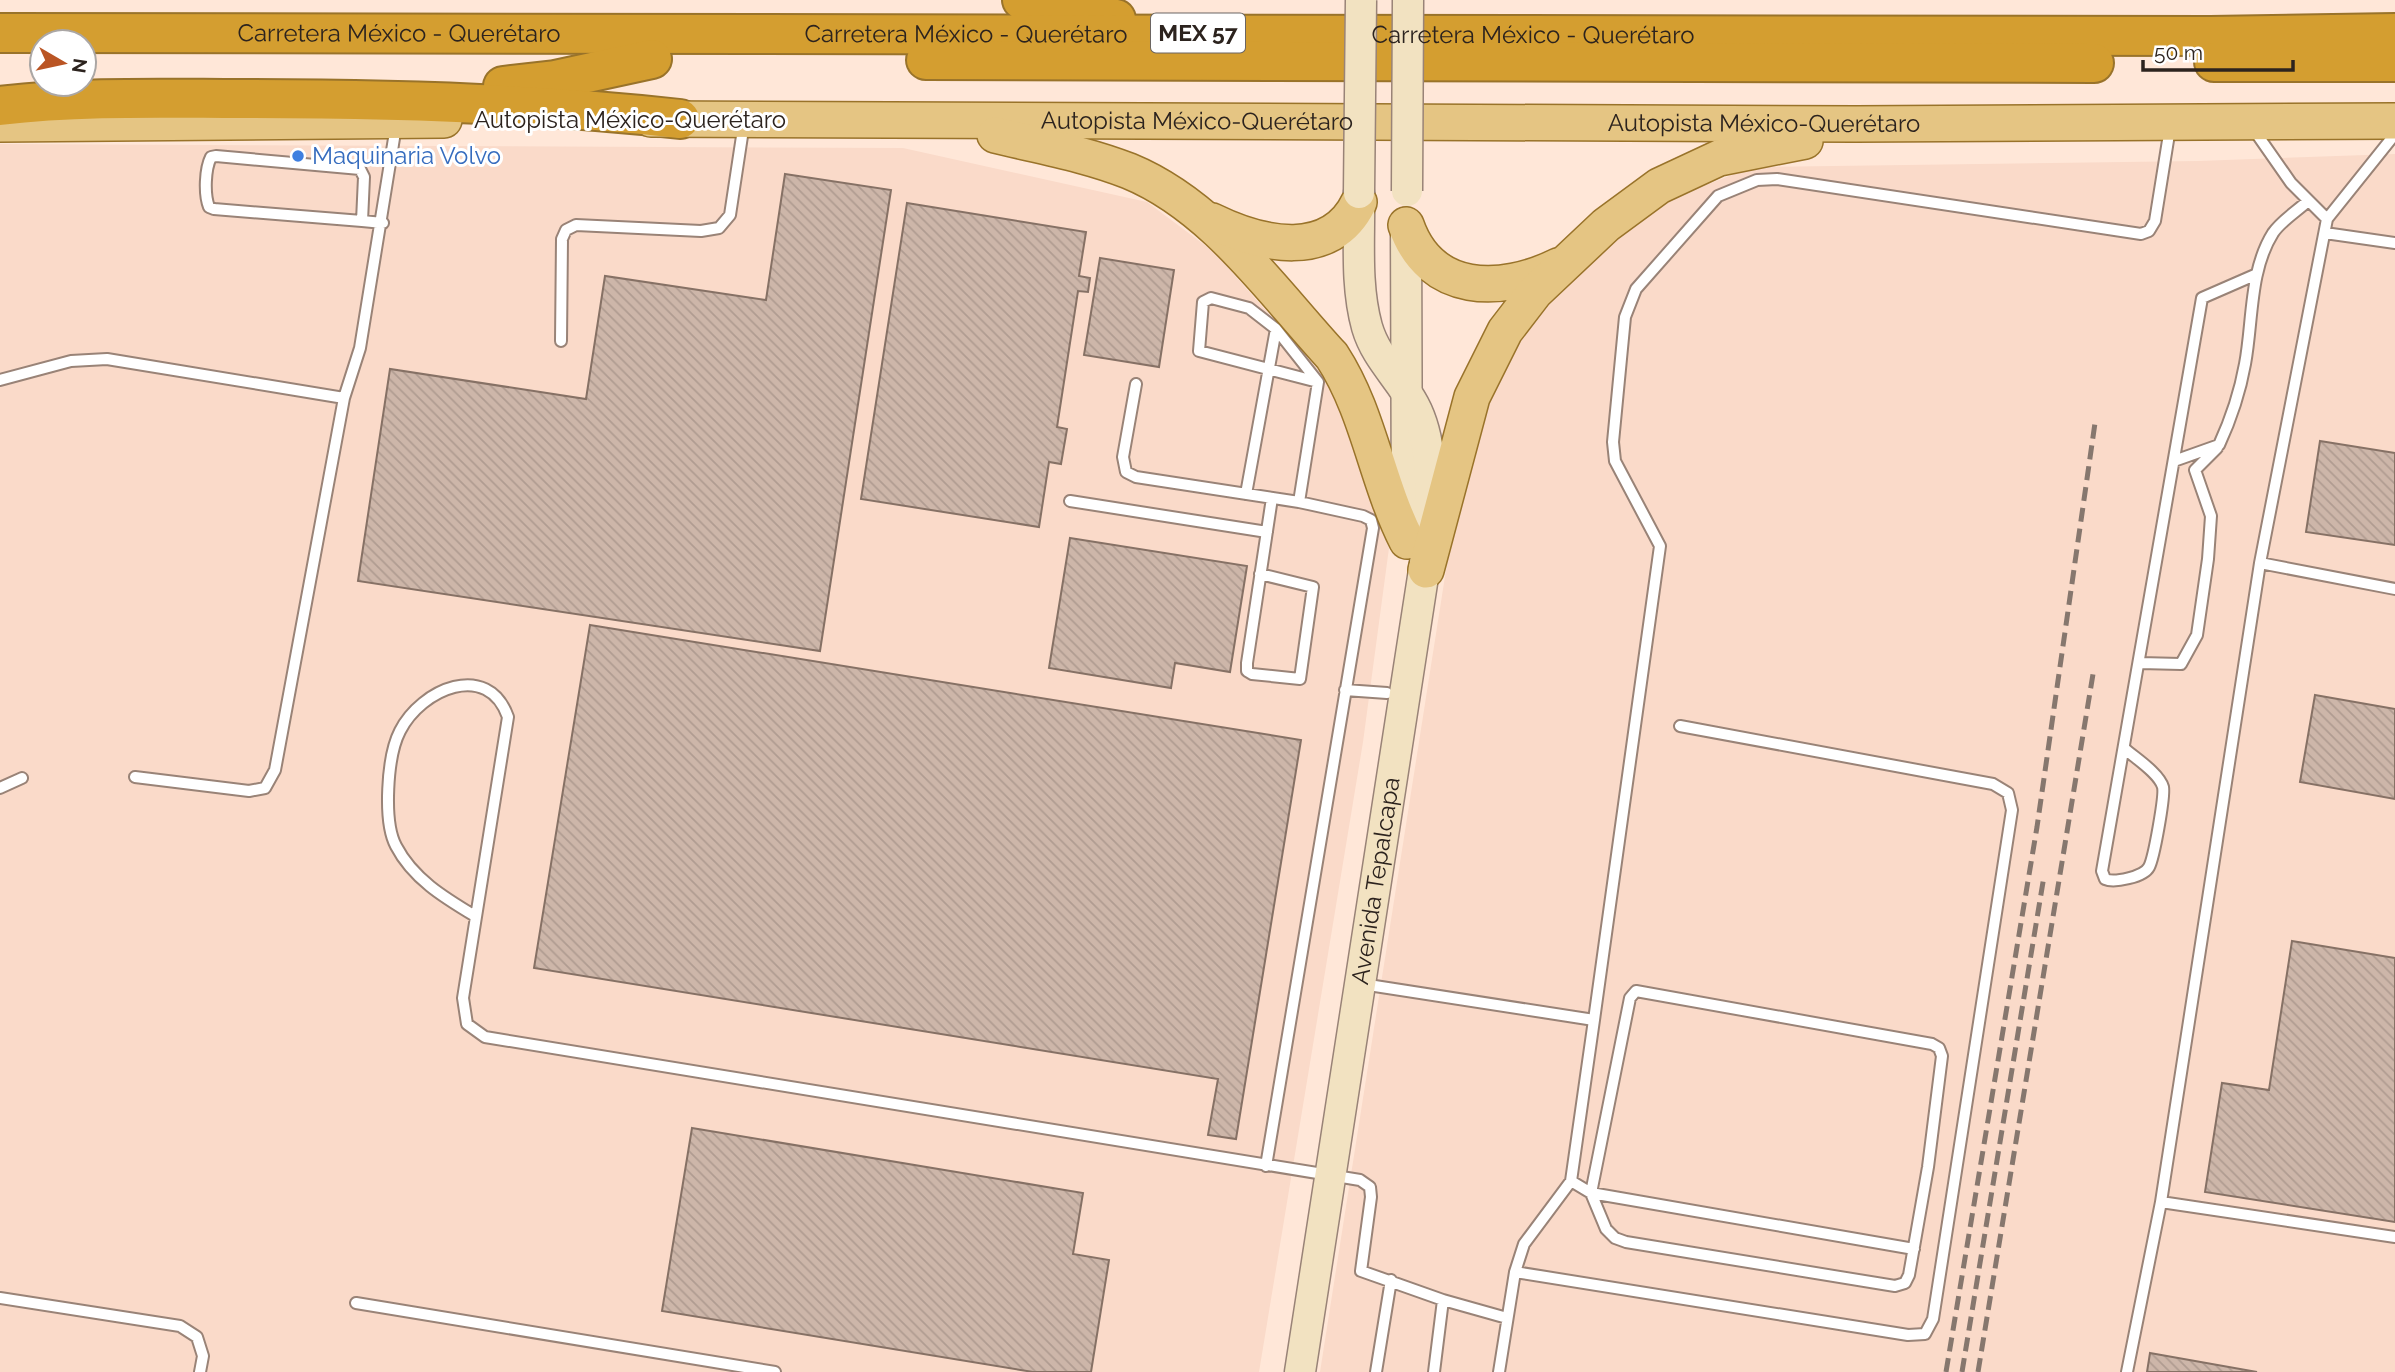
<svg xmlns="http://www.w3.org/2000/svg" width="2395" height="1372" font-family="Raleway,sans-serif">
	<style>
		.built { fill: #fadac9 }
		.building { fill: url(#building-back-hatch); stroke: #867165; stroke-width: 2 }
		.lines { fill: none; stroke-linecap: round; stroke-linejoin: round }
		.lane-casing { stroke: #998377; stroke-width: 14 }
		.secondary-casing { stroke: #998377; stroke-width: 33 }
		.primary-casing { stroke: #99732a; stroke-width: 38 }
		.highway-casing { stroke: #99732a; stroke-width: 42 }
		.lane { stroke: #fff; stroke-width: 10 }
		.secondary { stroke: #f2e2c1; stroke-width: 30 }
		.primary { stroke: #e5c583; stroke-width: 35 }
		.highway { stroke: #d49e30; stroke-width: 38 }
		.rail { stroke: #86776e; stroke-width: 5; stroke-dasharray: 14 7; stroke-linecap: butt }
		.secondary-bridge-casing { stroke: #998377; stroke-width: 33; stroke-linecap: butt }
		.secondary-bridge { stroke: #f2e2c1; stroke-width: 30 }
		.shop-dot { fill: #3f7fe0; stroke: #fff; stroke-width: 2.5 }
		.labels { text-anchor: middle; stroke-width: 6; stroke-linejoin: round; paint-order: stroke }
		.shield { fill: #fff; stroke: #6b6562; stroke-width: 2 }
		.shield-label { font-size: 23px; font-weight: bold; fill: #2c231e }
		.street-label { font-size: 24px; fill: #2c231e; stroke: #fff }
		.shop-label { font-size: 24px; fill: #366cbe; stroke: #fff; text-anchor: start }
	</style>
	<defs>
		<pattern id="building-back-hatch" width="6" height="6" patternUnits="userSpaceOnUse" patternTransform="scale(1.75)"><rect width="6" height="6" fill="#cdb6a9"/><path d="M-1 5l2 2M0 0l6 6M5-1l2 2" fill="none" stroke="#b09c91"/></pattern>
	</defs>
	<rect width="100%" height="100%" fill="#ffe7d8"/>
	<path class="built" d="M0 144 903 148 1147 202 1214 252 1338 392 1389 548 1363 742 1259 1372H0Z
		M2395 154V1372H1320L1460 481 1512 339 1633 213 1753 167 2198 161Z"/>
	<path class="building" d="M785 174 891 190 820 651 358 581 390 369 586 399 605 276 766 300Z
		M907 203 1086 232 1079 276 1090 278 1088 292 1078 291 1057 427 1067 429 1061 464 1049 462 1039 527 861 499Z
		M1100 258 1174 270 1159 367 1084 355Z
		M2320 441 2395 453V545L2306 532Z
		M1070 538 1247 566 1230 672 1175 663 1171 688 1049 668Z
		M590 625 1301 740 1236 1139 1208 1135 1218 1079 534 968Z
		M2315 695 2395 709V799L2300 782Z
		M2292 941 2395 958V1222L2205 1192 2222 1083 2269 1090Z
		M692 1128 1083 1193 1073 1254 1109 1260 1091 1372H1033L662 1311Z
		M2150 1353 2257 1372H2147Z"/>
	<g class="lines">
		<defs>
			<path id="lane" d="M2254 130 2291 183 2327 219
				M362 221 364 177 360 169 216 156 211 157C205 169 204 194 209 207L214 209 362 221 383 223
				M2325 233 2395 243
				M561 341 562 239 566 230 576 225 701 231 719 228 730 215 744 123
				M0 380 71 361 107 359 344 398
				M1136 384 1123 457 1126 472 1136 477 1299 502 1363 516 1371 520 1373 528 1266 1166
				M2174 461 2219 445C2231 419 2240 392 2245 364 2253 322 2249 271 2273 233 2281 221 2297 211 2308 201
				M1246 494 1276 329
				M1070 501 1267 532
				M1299 502 1318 382 1276 329 1249 308 1211 298 1203 302 1199 351 1318 382
				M2260 563 2395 589
				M1260 574 1313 587 1300 679 1252 674 1247 671V663L1272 498
				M2140 663 2181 664 2197 635 2208 559 2211 516 2195 470 2217 448
				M1345 690 1387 693
				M2125 749C2135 758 2159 773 2163 787 2165 796 2154 858 2149 867 2144 877 2114 883 2105 879L2102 871 2202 298 2257 274
				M135 777 249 791 265 788 275 770 344 398 360 348 396 126
				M0 788 22 778
				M475 916C445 898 413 879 396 846 383 822 387 756 400 731 421 689 488 660 508 717L463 998 467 1024 485 1037 1360 1180 1370 1187 1371 1197 1361 1271 1443 1300 1434 1372
				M1362 984 1594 1020 1571 1181 1591 1193 1914 1249
				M1636 991 1932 1044 1939 1048 1942 1056 1928 1167 1909 1275 1905 1283 1895 1286 1626 1242 1615 1238 1606 1229 1591 1193 1630 998Z
				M1594 1020 1660 546 1615 461 1613 442 1625 317 1636 289 1718 196 1757 180 1777 179 2141 234 2149 231 2155 221 2170 128
				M2161 1202 2395 1237
				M1515 1272 1908 1335 1925 1334 1933 1319 2012 810 2008 793 1993 784 1680 726
				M0 1298 180 1326 197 1337 203 1356 200 1372
				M1443 1300 1507 1318
				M356 1303 775 1372
				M1376 1372 1391 1280
				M1499 1372 1515 1272 1524 1244 1571 1181
				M2127 1372 2161 1202 2260 563 2327 219 2395 134"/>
			<g id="secondary">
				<path d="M1406 223 1407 534"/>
				<path id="s1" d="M1300 1372 1429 538C1430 495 1435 444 1414 405 1399 377 1376 358 1367 327 1355 284 1360 237 1359 193"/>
			</g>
			<g id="primary">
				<path id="s2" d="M651 119 1856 124 2395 121"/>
				<path d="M0 124 444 120"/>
				<path d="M995 135C1040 146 1086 154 1129 171 1214 206 1271 290 1332 356 1369 413 1376 480 1407 541"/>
				<path d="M1212 221C1261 245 1331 261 1359 202"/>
				<path d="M1406 225C1430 295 1501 294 1558 266"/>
				<path d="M1426 570 1472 397 1505 331 1535 292 1606 225 1659 186 1719 158 1805 141"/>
			</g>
			<g id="highway">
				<path d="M1022 0 1116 19"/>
				<path id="s3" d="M0 33 2210 36 2395 33"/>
				<path d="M926 60 2094 63"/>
				<path d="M2214 62H2395"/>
				<path d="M503 86 555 80 652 59"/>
				<path d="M0 106C82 96 167 99 250 99 394 99 536 103 680 119"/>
			</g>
		</defs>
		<use href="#lane" class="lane-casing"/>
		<use href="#secondary" class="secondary-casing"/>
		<use href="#primary" class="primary-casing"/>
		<use href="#highway" class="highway-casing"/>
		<use href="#lane" class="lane"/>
		<use href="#secondary" class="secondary"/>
		<use href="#primary" class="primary"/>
		<use href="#highway" class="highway"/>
		<path class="rail" d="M1946 1372 2037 827 2095 423
			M1962 1372 2044 876
			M1978 1372 2094 668"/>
		<defs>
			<path id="secondary-bridge" d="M1407 191 1408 0
				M1359 193 1361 0"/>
		</defs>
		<use href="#secondary-bridge" class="secondary-bridge-casing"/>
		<use href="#secondary-bridge" class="secondary-bridge"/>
	</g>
	<circle class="shop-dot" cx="298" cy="156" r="7"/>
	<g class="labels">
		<rect class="shield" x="1151" y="13.5" width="94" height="39" rx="5"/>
		<g class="shield-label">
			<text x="1198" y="41">MEX 57</text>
		</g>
		<g class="street-label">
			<text dy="8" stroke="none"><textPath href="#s3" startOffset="399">Carretera México - Querétaro</textPath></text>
			<text dy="8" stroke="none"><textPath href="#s3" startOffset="966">Carretera México - Querétaro</textPath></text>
			<text dy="8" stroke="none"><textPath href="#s3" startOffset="1533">Carretera México - Querétaro</textPath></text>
			<text x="630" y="128">Autopista México-Querétaro</text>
			<text dy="8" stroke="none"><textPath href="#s2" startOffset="546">Autopista México-Querétaro</textPath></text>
			<text dy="8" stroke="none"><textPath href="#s2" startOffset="1113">Autopista México-Querétaro</textPath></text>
			<text dy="8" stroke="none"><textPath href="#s1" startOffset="497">Avenida Tepalcapa</textPath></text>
		</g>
		<g class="shop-label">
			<text x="312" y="164">Maquinaria Volvo</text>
		</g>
	</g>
	<g transform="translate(63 63) rotate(99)"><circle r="33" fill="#ffffff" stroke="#aba7a5" stroke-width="2"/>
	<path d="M0-5L12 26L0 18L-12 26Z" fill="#ba5524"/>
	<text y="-10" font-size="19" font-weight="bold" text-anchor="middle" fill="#2c231e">N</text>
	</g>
	<path d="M2143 60v10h150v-10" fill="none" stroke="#2c231e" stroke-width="3.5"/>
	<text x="2154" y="60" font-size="21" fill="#2c231e" stroke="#ffffff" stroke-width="5" paint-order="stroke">50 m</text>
</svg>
